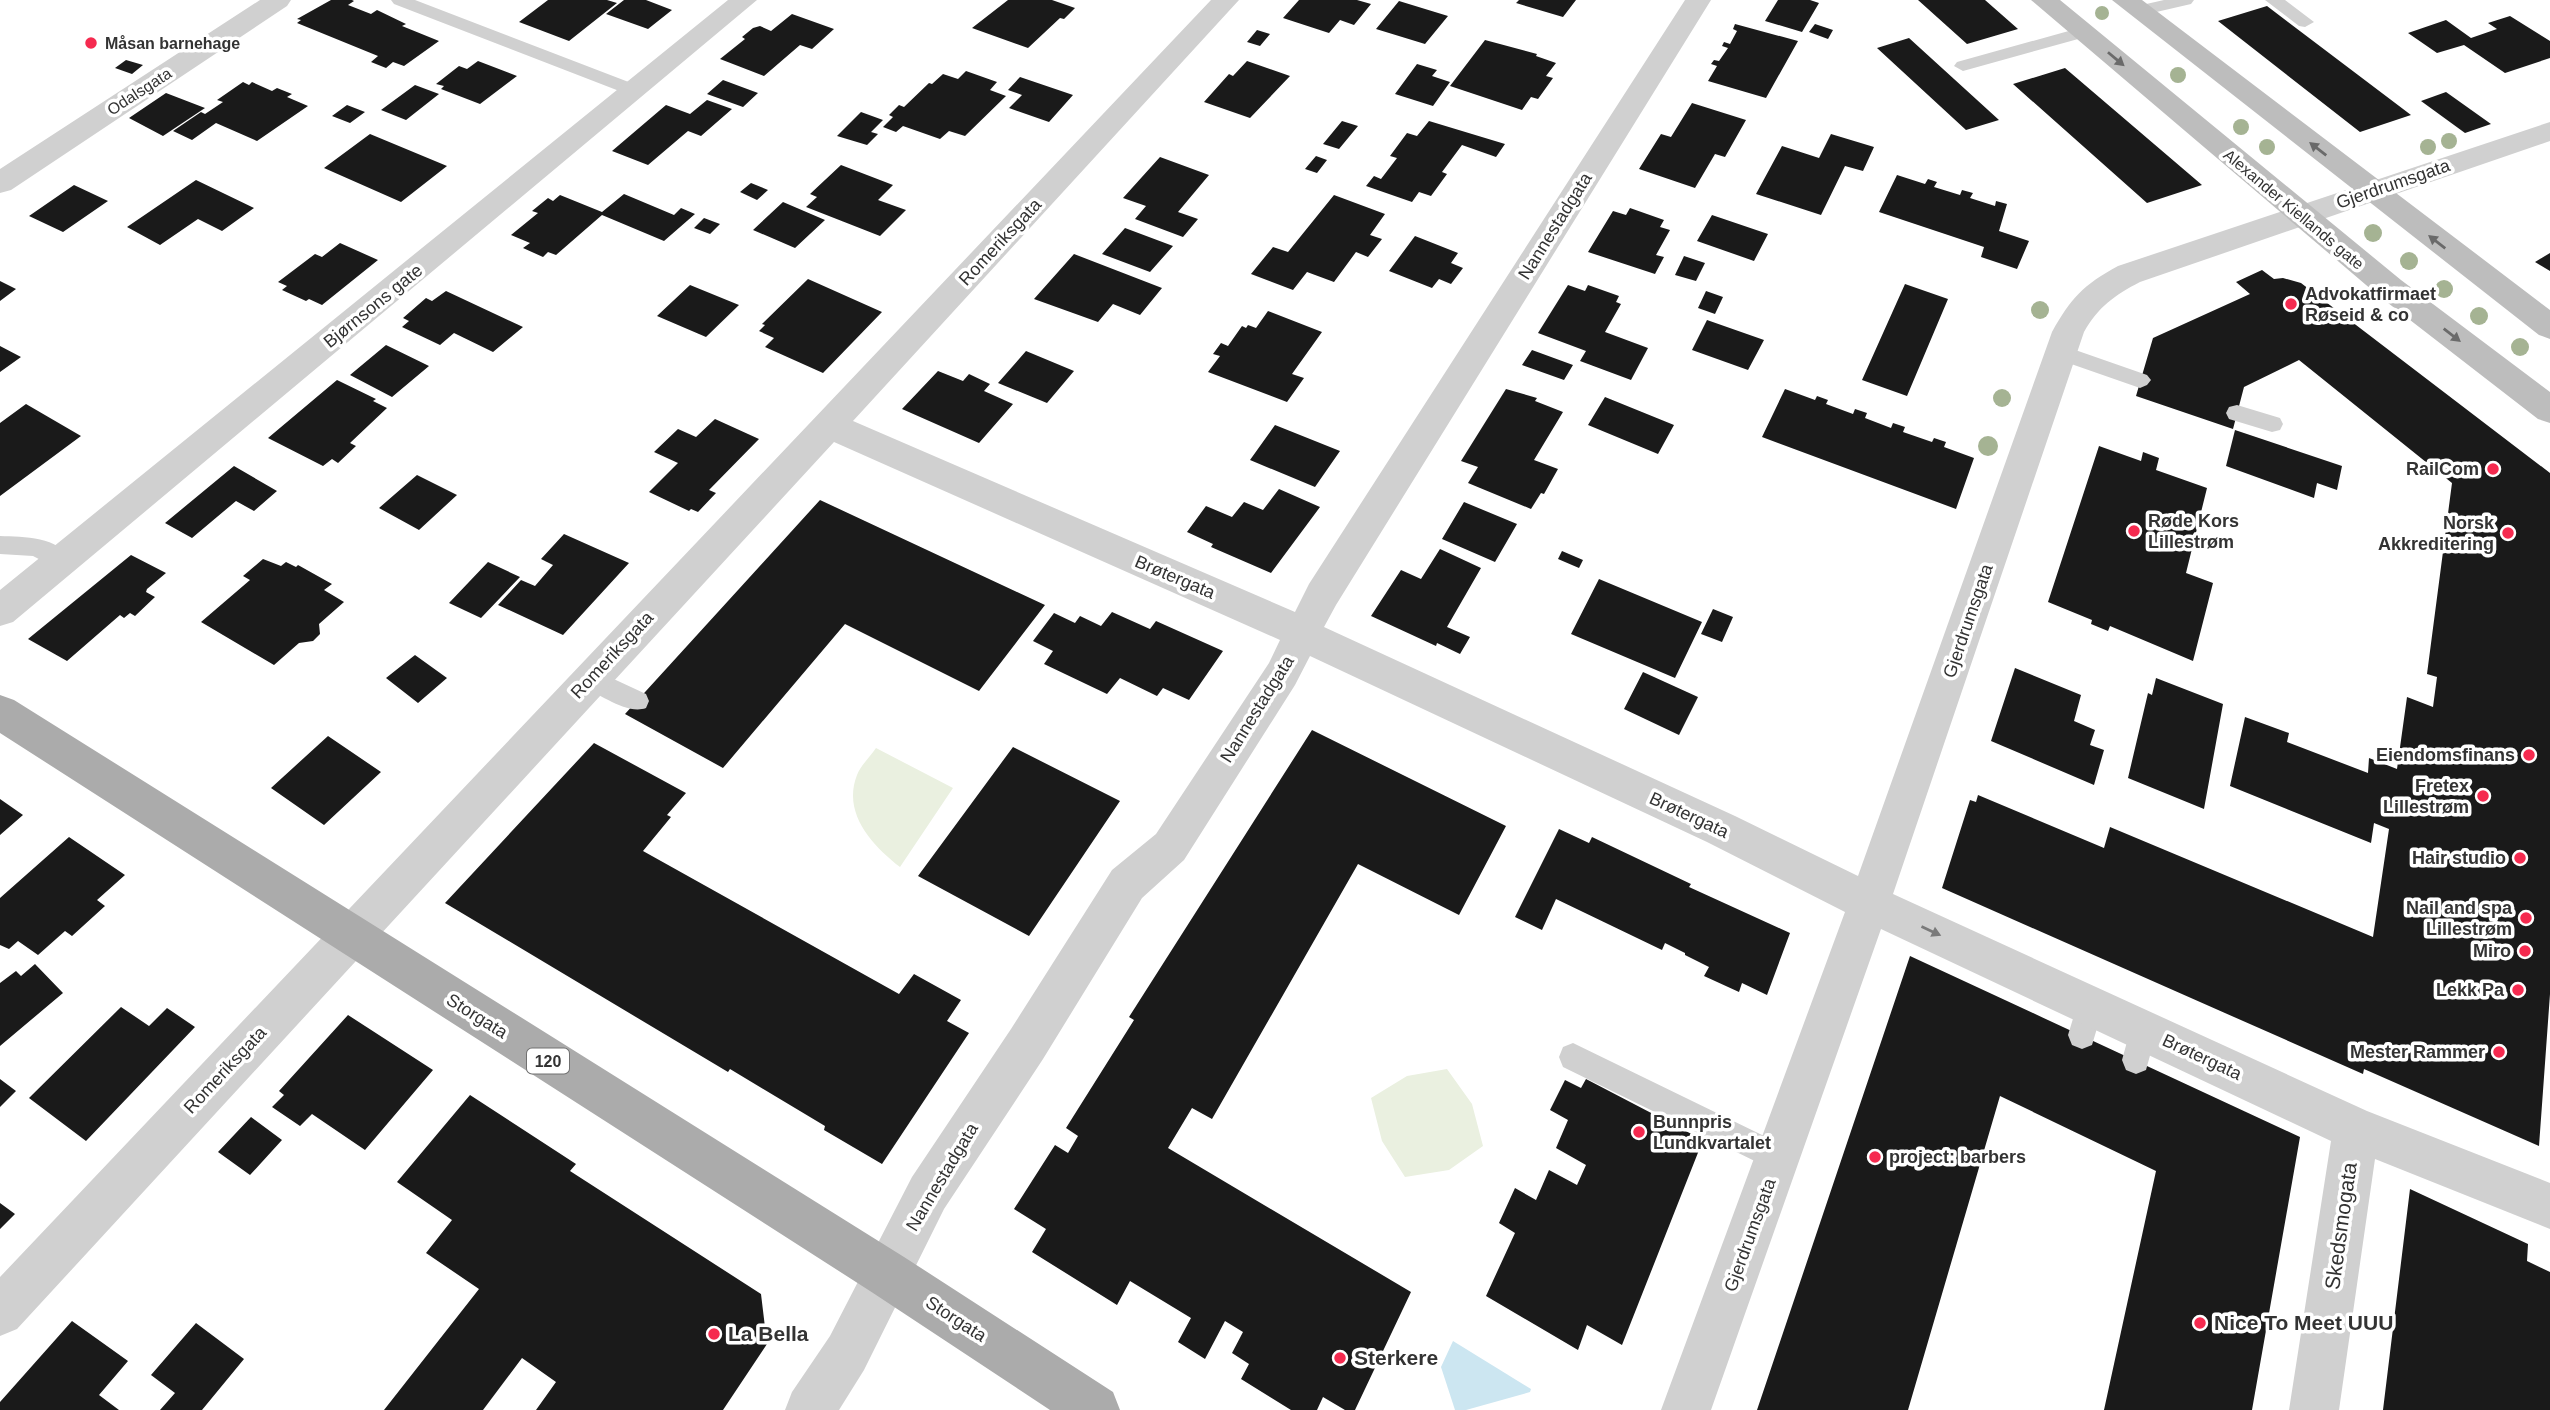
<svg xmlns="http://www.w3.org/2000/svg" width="2550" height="1410" font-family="Arial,sans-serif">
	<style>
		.green { fill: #eaf0e0 }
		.water { fill: #cce6f1 }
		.building { fill: #1a1a1a }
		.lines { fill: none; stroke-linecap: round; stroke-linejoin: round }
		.lane { fill: #d0d0d0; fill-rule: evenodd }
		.street { fill: #d0d0d0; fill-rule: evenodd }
		.secondary { fill: #bdbdbd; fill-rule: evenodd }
		.primary { fill: #ababab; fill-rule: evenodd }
		.tree { fill: #a5b393 }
		.oneway { fill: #6a6a6a }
		.oneway2 { fill: #7a7a7a }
		.poi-dot { fill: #f52a4f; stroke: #fff; stroke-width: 2.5 }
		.labels { text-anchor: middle; stroke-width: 7; stroke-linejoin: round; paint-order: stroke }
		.far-poi-label { font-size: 16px; font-weight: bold; fill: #333; stroke: #fff; text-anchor: start }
		.far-street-label { font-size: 16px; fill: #333; stroke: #fff }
		.shield { fill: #fff; stroke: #707070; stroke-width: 2 }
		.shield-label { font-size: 16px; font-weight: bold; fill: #333 }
		.street-label { font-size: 18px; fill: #333; stroke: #fff }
		.poi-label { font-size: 18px; font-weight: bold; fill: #333; stroke: #fff; text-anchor: end }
		.near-street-label { font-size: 21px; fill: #333; stroke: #fff }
		.near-poi-label { font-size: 21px; font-weight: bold; fill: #333; stroke: #fff; text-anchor: start }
	</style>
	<rect width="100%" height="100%" fill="#fff"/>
	<path class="green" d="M876 748 953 788 900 867C872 845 842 813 857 775 861 765 870 757 876 748Z
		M1447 1069 1472 1104 1483 1146 1449 1170 1405 1177 1382 1141 1371 1098 1407 1076Z"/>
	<path class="water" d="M1453 1341 1531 1389 1530 1392 1466 1410H1455L1441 1367Z"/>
	<path class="building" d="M331 0H352L354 1 348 5 371 14 377 10 406 24 402 26 439 41 404 66 393 62 386 68 371 62 378 56 297 23 301 20 297 19Z
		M548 0H607L617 3 569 41 519 22Z
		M624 0H646L672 10 648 29 606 14Z
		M1008 0H1052L1075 8 1064 19 1060 18 1028 48 972 28Z
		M1299 0H1357L1371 4 1354 25 1340 20 1329 33 1283 18Z
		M1519 0H1576L1563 17 1516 3Z
		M1778 0H1810L1819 3 1802 32 1765 21Z
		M1918 0H1985L2018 29 1967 44Z
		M1399 1 1448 16 1425 44 1376 29Z
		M2267 6 2411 115 2360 132 2218 21Z
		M792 14 834 29 812 49 800 45 764 76 720 59 745 39 742 37 753 28 760 26 771 31Z
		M2510 16 2550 41V58L2505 73 2464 45 2437 53 2408 33 2446 20 2471 38 2497 29 2488 23Z
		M1735 24 1798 41 1766 98 1708 81 1717 66 1711 64 1714 60 1719 61 1728 48 1722 46 1724 42 1730 44 1737 31 1733 29Z
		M1815 24 1833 30 1828 39 1809 32Z
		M1257 30 1270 34 1260 46 1247 42Z
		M1909 38 1999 120 1966 130 1877 48Z
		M1485 40 1537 54 1536 56 1556 63 1546 76 1553 78 1538 99 1531 97 1522 110 1450 86Z
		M126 60 143 65 132 74 115 68Z
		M478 61 517 76 480 104 441 89 444 86 436 84 459 66 467 69Z
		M1247 61 1290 76 1250 118 1204 102 1229 74 1233 76Z
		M1417 64 1437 70 1432 76 1450 82 1433 106 1395 94Z
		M2065 68 2202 185 2147 203 2013 84Z
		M966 71 997 82 990 90 1006 96 965 136 949 131 940 139 903 126 896 132 883 127 893 117 889 115 899 105 904 107 929 83 932 84 943 74 958 79Z
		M1020 77 1073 95 1049 122 1009 108 1022 95 1008 90Z
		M723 80 758 93 743 107 707 94Z
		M243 82 249 85 252 82 272 91 277 88 292 94 287 97 308 106 257 141 216 123 192 140 173 131 201 112 205 114 223 102 217 100Z
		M415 85 439 94 406 120 381 110Z
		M2446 92 2491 124 2465 133 2421 101Z
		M166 93 205 108 163 136 129 118Z
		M707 100 732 109 701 136 688 131 648 165 612 151 666 105 690 114Z
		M1692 103 1746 120 1725 157 1715 154 1695 188 1639 169 1661 134 1671 137Z
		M347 105 365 112 350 123 332 116Z
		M861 112 883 120 871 132 878 134 867 145 837 136Z
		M1342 121 1358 126 1339 149 1323 144Z
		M1429 121 1505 144 1496 157 1462 145 1442 172 1447 174 1431 196 1419 192 1412 202 1366 186 1374 176 1381 179 1397 158 1390 156 1407 133 1417 136Z
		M370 134 447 166 401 202 324 168Z
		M1831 134 1874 147 1863 171 1845 166 1821 215 1756 194 1782 146 1819 158Z
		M1316 156 1327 160 1317 173 1305 169Z
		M1160 157 1209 175 1178 212 1198 219 1183 237 1135 219 1146 206 1123 198Z
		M841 165 893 185 878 200 906 210 880 236 806 207 817 197 810 194Z
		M1897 175 1925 184 1928 179 1937 182 1934 187 1960 195 1962 190 1973 193 1970 198 1995 206 1996 201 2007 204 1999 231 2029 241 2017 269 1981 257 1984 247 1879 212Z
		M196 180 254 208 222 231 198 219 160 245 127 227Z
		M751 183 768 190 757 200 740 192Z
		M74 185 108 201 63 232 29 216Z
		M624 194 674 215 681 208 695 214 664 241 602 215 556 255 548 252 543 257 523 248 530 243 511 235 538 213 532 211 548 198 553 201 560 195 602 212Z
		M1334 195 1385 214 1370 235 1382 239 1368 257 1356 252 1334 282 1307 272 1293 290 1251 274 1273 247 1288 252Z
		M783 202 825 220 795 248 753 230Z
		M1630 208 1664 220 1660 227 1670 230 1656 255 1664 257 1655 274 1588 252 1613 211 1626 215Z
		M1712 215 1768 234 1754 261 1697 241Z
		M704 218 720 224 710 234 694 228Z
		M1125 228 1173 246 1150 272 1102 254Z
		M1415 236 1458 253 1451 263 1463 268 1451 284 1439 279 1432 288 1389 271Z
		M340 243 378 260 322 305 309 299 306 301 282 290 287 286 278 282 315 254 322 257Z
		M2550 253V271L2535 262Z
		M1074 254 1162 288 1140 315 1113 304 1098 322 1034 299Z
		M1684 256 1705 263 1696 281 1675 275Z
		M2262 270 2274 279 2283 278 2301 283 2550 473V994L2539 1146 2364 1069 2363 1074 1942 888 1970 800 1976 802 1978 795 2104 848 2110 827 2373 937 2389 829 2374 823 2371 843 2230 786 2245 717 2289 733 2287 742 2368 773 2369 758 2397 769 2407 697 2433 707 2437 677 2427 674 2452 483 2299 360 2244 387 2233 429 2136 396 2153 338 2250 294 2236 282Z
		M808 279 882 312 823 373 765 347 774 338 759 331 765 325 762 324Z
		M0 281 16 289 0 301Z
		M1905 284 1948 299 1907 396 1862 380Z
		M690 285 739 305 706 337 657 316Z
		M1568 285 1585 291 1588 285 1619 296 1616 302 1621 304 1605 332 1648 348 1631 380 1580 361 1586 351 1538 333Z
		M446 291 523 327 493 352 454 333 440 345 402 327 409 321 403 318 426 298 432 301Z
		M1706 291 1723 297 1715 314 1698 308Z
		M1268 311 1322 332 1292 374 1304 378 1287 402 1208 372 1220 356 1213 354 1221 343 1228 346 1242 326 1246 328 1248 325 1256 328Z
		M1707 320 1764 340 1748 370 1692 350Z
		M386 345 429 366 392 397 350 375Z
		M0 346 21 357 0 372Z
		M1532 350 1573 365 1564 380 1522 365Z
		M1026 351 1074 371 1047 403 998 383Z
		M938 371 963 381 969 374 990 384 984 391 1013 404 979 443 902 409Z
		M337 380 376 399 373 401 387 408 350 443 356 446 338 463 332 459 323 466 268 438Z
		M1506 389 1537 398 1535 401 1563 412 1534 460 1558 469 1544 494 1541 493 1531 509 1468 483 1478 467 1461 461Z
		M1785 389 1815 400 1817 396 1828 400 1826 404 1853 414 1855 409 1867 413 1865 418 1891 428 1893 423 1905 427 1903 432 1932 442 1934 438 1946 442 1944 447 1974 458 1956 509 1762 437Z
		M1605 397 1674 425 1658 454 1588 425Z
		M26 404 81 436 0 496V423Z
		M715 419 759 439 709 490 716 493 698 512 691 509 689 511 649 492 678 463 654 452 678 429 696 437Z
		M1275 425 1340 451 1315 487 1250 460Z
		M2235 430 2342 466 2337 490 2317 483 2314 498 2226 466Z
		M2099 446 2141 461 2143 452 2159 458 2156 470 2207 488 2186 573 2213 583 2193 661 2110 626 2108 631 2091 624 2092 620 2048 602Z
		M234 466 277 491 254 511 236 501 192 538 165 523Z
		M417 475 457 495 419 530 379 508Z
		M1279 489 1320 507 1271 573 1211 547 1213 544 1187 532 1206 506 1232 517 1244 502 1263 510Z
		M820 500 1045 605 979 691 845 624 723 768 625 714Z
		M1464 502 1517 524 1495 562 1442 539Z
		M564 534 629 563 563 635 498 605 521 580 535 586 553 565 541 559Z
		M1440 549 1481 568 1447 627 1470 637 1460 654 1437 643 1436 646 1371 616 1401 570 1421 579Z
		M1562 551 1583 560 1579 568 1558 559Z
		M131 555 166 573 147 589 146 592 155 597 135 616 130 613 124 618 120 615 67 661 28 639Z
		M263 559 281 566 286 562 296 567 298 565 332 584 324 590 344 602 319 624 320 634 313 641 299 643 274 665 201 622 250 580 243 576Z
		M488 562 520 577 481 618 449 603Z
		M1599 579 1702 622 1675 678 1571 634Z
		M1713 609 1733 617 1722 642 1701 634Z
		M1112 612 1150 629 1156 621 1223 651 1189 700 1163 688 1157 696 1120 678 1107 694 1044 664 1053 651 1033 641 1054 613 1075 623 1080 616 1101 626Z
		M415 655 447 678 418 703 386 678Z
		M2015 668 2081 695 2074 721 2095 730 2090 745 2104 750 2094 785 1991 741Z
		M1643 672 1698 697 1679 735 1624 709Z
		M2156 678 2223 704 2204 809 2128 778 2148 693 2152 695Z
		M1312 730 1506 826 1459 915 1358 864 1212 1119 1192 1108 1168 1148 1411 1292 1355 1410H1345L1323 1397 1317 1410H1291L1241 1379 1249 1364 1232 1353 1243 1332 1225 1321 1205 1359 1178 1342 1191 1318 1130 1281 1117 1305 1032 1252 1046 1229 1014 1209 1055 1145 1068 1153 1078 1136 1066 1128 1134 1020 1129 1017Z
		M328 736 381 772 324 825 271 788Z
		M594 743 686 793 667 815 671 817 643 851 899 994 914 974 961 1000 947 1021 969 1033 882 1164 824 1130 825 1126 730 1069 728 1072 445 903Z
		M1013 747 1120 801 1029 936 918 876Z
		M0 799 23 815 0 835Z
		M1559 829 1589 843 1592 837 1691 884 1689 887 1790 933 1767 995 1742 983 1739 992 1704 976 1709 967 1685 955V953L1665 943 1662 950 1556 899 1542 930 1515 917Z
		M69 837 125 875 97 900 105 906 72 936 65 931 38 955 18 941 9 949 0 945V898Z
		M1910 956 2300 1137 2252 1410H2104L2156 1171 2000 1096 1908 1410H1757Z
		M35 964 63 993 0 1046V983L16 971 21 976Z
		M121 1007 149 1026 167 1008 195 1027 86 1141 29 1098Z
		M348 1015 433 1070 365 1150 312 1114 300 1126 272 1107 284 1095 279 1091Z
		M0 1079 16 1091 0 1107Z
		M1586 1079 1703 1140 1622 1345 1587 1325 1578 1350 1486 1296 1515 1233 1499 1223 1515 1188 1536 1200 1549 1170 1577 1185 1586 1165 1556 1148 1568 1120 1550 1110 1565 1080 1581 1088Z
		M470 1095 576 1164 570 1171 761 1294 767 1344 723 1410H536L556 1382 522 1358 483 1410H384L479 1289 426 1253 452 1220 397 1182Z
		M251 1117 282 1140 250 1175 218 1152Z
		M2410 1189 2528 1244 2527 1261 2550 1272V1410H2383Z
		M0 1203 15 1214 0 1229Z
		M72 1321 128 1361 99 1395 119 1410H0V1402Z
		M196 1323 244 1359 202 1410H160L175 1393 151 1375Z"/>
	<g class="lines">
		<path class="lane" d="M391 0H415L639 86 642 90 639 94H627L394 4Z
			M2164 0H2194L2191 4 2139 16 2130 11 2133 7Z
			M2265 0H2285L2314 22 2305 27 2299 26Z
			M2083 27 2092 32 2089 36 1963 71 1954 66 1957 62Z
			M2061 345 2147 375 2151 380 2147 385 2140 388 2054 358 2051 353 2054 348Z
			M2237 405 2280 418 2283 424 2280 430 2272 432 2229 419 2226 413 2229 407Z
			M0 536C24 537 59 536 71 561L68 568 60 570 33 556 0 554Z
			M590 668 646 694 649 701 646 708C627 715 599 694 581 685L578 678 581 671Z
			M2090 992 2100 996 2104 1005 2092 1045 2082 1049 2072 1045 2068 1035 2080 996Z
			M2143 1016 2153 1020 2157 1030 2146 1070 2136 1074 2126 1070 2122 1060 2133 1020Z
			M1573 1043 1789 1148 1794 1158 1789 1168 1779 1173 1769 1168 1563 1067 1559 1057 1563 1047Z"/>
		<path class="street" d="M260 0H291L287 6 11 190 0 193V169Z
			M728 0H757L13 622 0 626V590Z
			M1211 0H1239L853 421 1295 612 1309 584 1685 0H1711L1336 605 1324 627 1735 816 1858 876 2052 332C2071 298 2083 285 2118 266L2550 122V141L2140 282C2115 295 2098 307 2084 332L1893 894 2367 1111 2550 1183V1229L2375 1159 2339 1410H2289L2331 1141 1881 929 1711 1410H1661L1845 912 1707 842 1310 656 1295 685 1184 860 1142 898 1043 1059 944 1209 864 1370 839 1410H785L792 1392 830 1336 912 1177 1011 1029 1112 870 1156 834 1269 663 1280 640 834 442 17 1329 0 1336V1277Z"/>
		<path class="secondary" d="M2031 0H2060L2401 280 2550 392V423L2538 419 2379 296Z
			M2112 0H2142L2550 310V339L2539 335Z"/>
		<path class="primary" d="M0 695 14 700 904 1257 1113 1392 1120 1410H1050L870 1291 0 733Z"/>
	</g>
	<g class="tree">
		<circle cx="2102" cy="13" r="7"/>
		<circle cx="2178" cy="75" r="8"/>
		<circle cx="2241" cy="127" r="8"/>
		<circle cx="2449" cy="141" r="8"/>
		<circle cx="2267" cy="147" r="8"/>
		<circle cx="2428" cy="147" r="8"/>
		<circle cx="2373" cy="233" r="9"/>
		<circle cx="2409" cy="261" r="9"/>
		<circle cx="2444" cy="289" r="9"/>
		<circle cx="2040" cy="310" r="9"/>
		<circle cx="2479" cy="316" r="9"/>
		<circle cx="2520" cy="347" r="9"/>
		<circle cx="2002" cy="398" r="9"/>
		<circle cx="1988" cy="446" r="10"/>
	</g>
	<defs><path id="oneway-solid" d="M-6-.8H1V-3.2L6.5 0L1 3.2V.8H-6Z" transform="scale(1.75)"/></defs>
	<g class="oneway">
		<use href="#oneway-solid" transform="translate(2116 59) rotate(40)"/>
		<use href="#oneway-solid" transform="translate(2318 149) rotate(-142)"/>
		<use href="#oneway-solid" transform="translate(2437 242) rotate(-142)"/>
		<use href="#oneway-solid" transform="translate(2452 335) rotate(38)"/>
	</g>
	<use class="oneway2" href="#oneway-solid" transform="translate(1931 931) rotate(25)"/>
	<g class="poi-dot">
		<circle cx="91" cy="43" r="7"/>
		<circle cx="2291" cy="304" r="7"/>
		<circle cx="2493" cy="469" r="7"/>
		<circle cx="2134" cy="531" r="7"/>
		<circle cx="2508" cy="533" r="7"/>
		<circle cx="2529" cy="755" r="7"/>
		<circle cx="2483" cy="796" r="7"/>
		<circle cx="2520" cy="858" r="7"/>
		<circle cx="2526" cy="918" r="7"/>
		<circle cx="2525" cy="951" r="7"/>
		<circle cx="2518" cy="990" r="7"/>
		<circle cx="2499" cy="1052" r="7"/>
		<circle cx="1639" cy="1132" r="7"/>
		<circle cx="1875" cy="1157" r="7"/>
		<circle cx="2200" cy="1323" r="7"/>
		<circle cx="714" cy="1334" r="7"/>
		<circle cx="1340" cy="1358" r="7"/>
	</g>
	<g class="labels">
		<g class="far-poi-label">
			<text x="105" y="49">Måsan barnehage</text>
		</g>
		<g class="far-street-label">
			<text transform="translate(139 91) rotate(-33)" y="6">Odalsgata</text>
			<text transform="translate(2294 209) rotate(40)" y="6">Alexander Kiellands gate</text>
		</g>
		<rect class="shield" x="527" y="1048.5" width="42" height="25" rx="5"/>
		<g class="shield-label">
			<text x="548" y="1067">120</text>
		</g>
		<g class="street-label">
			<text transform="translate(2393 184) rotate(-19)" y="6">Gjerdrumsgata</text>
			<text transform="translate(1555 226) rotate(-58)" y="6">Nannestadgata</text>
			<text transform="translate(1000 242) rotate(-47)" y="6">Romeriksgata</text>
			<text transform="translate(373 306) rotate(-39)" y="6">Bjørnsons gate</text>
			<text transform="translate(1175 577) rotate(23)" y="6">Brøtergata</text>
			<text transform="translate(1968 621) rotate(-71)" y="6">Gjerdrumsgata</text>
			<text transform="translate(612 655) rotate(-47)" y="6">Romeriksgata</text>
			<text transform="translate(1257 709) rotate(-58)" y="6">Nannestadgata</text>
			<text transform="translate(1689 815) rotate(25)" y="6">Brøtergata</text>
			<text transform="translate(477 1016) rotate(32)" y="6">Storgata</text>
			<text transform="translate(2202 1057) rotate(25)" y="6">Brøtergata</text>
			<text transform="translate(225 1070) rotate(-47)" y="6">Romeriksgata</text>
			<text transform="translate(942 1177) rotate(-59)" y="6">Nannestadgata</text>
			<text transform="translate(1750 1235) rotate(-70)" y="6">Gjerdrumsgata</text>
			<text transform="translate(956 1319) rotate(33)" y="6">Storgata</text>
		</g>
		<g class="poi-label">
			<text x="2305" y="300" text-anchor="start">Advokatfirmaet<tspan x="2305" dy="21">Røseid &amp; co</tspan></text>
			<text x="2479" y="475">RailCom</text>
			<text x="2148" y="527" text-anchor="start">Røde Kors<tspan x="2148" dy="21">Lillestrøm</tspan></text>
			<text x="2494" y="529">Norsk<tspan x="2494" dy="21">Akkreditering</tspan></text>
			<text x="2515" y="761">Eiendomsfinans</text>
			<text x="2469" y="792">Fretex<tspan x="2469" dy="21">Lillestrøm</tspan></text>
			<text x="2506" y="864">Hair studio</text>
			<text x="2512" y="914">Nail and spa<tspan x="2512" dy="21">Lillestrøm</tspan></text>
			<text x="2511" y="957">Miro</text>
			<text x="2504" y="996">Lekk Pa</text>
			<text x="2485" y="1058">Mester Rammer</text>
			<text x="1653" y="1128" text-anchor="start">Bunnpris<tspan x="1653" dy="21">Lundkvartalet</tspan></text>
			<text x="1889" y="1163" text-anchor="start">project: barbers</text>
		</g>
		<g class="near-street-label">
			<text transform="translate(2341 1226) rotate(-82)" y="7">Skedsmogata</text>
		</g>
		<g class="near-poi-label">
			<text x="2214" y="1330">Nice To Meet UUU</text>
			<text x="728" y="1341">La Bella</text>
			<text x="1354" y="1365">Sterkere</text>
		</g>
	</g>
</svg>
